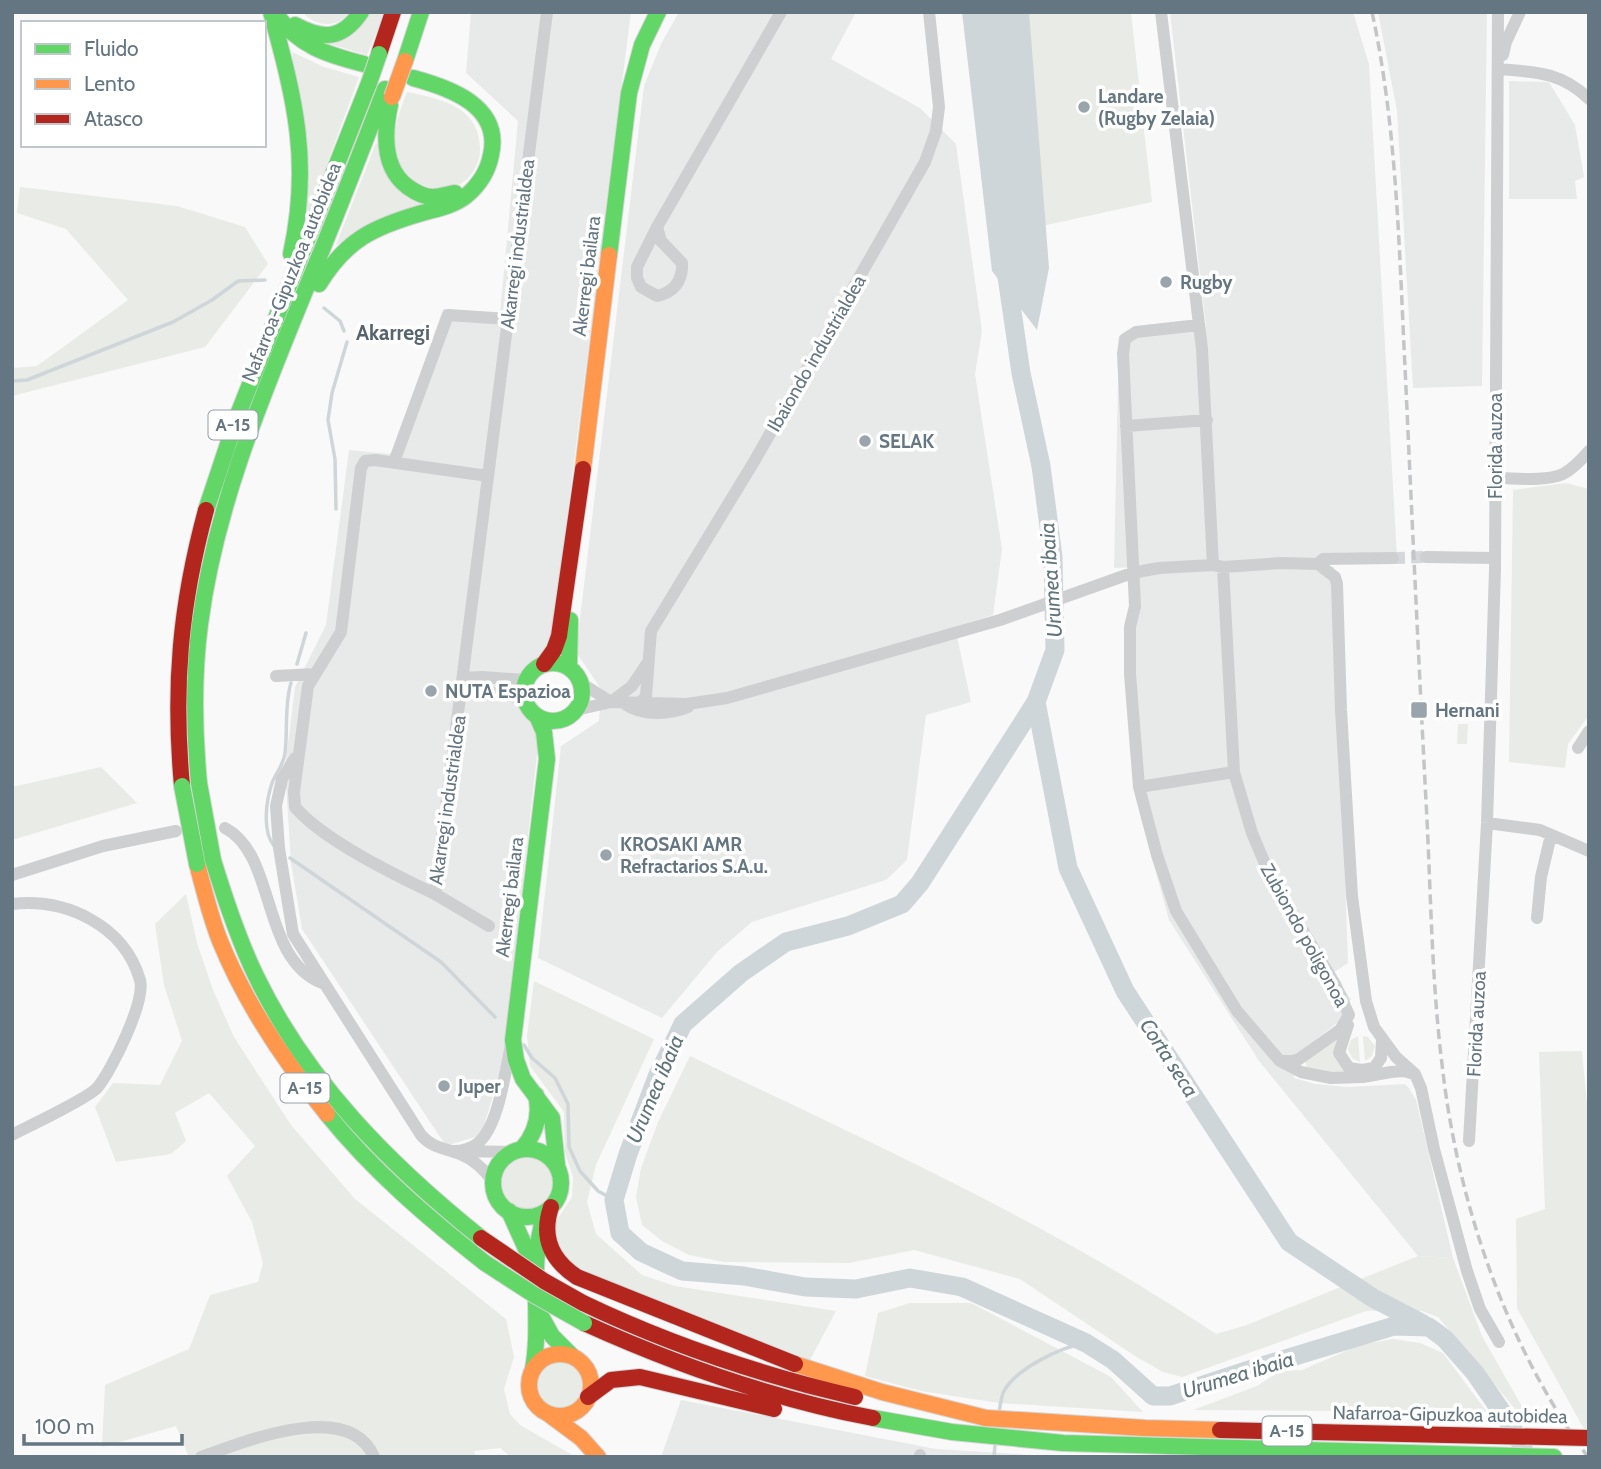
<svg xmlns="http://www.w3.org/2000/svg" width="1601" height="1469" font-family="Cabin,sans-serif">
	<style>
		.built { fill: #e8e9e9 }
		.green { fill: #e8ebe6 }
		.water { fill: #ced6d9 }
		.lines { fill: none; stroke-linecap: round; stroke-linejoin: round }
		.stream { stroke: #ced6d9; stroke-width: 3.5 }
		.river { stroke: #ced6d9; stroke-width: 19 }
		.street-tunnel { stroke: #d4d8dc; stroke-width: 12; stroke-dasharray: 12 6; stroke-linecap: butt }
		.fast-casing { stroke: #d5d6d7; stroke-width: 18 }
		.slow-casing { stroke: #d5d6d7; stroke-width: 18 }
		.jam-casing { stroke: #d5d6d7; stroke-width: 18 }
		.street { stroke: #cecfd0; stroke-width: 12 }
		.fast { stroke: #63d668; stroke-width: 16 }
		.slow { stroke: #ff974d; stroke-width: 16 }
		.jam { stroke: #b3261e; stroke-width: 16 }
		.rail { stroke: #c3c5c6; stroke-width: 3.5; stroke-dasharray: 10 5; stroke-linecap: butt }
		.fast-bridge-casing { stroke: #d5d6d6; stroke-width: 18; stroke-linecap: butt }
		.slow-bridge-casing { stroke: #d5d6d6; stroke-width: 18; stroke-linecap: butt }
		.jam-bridge-casing { stroke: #d5d6d6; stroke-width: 18; stroke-linecap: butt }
		.fast-bridge { stroke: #63d668; stroke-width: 16 }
		.slow-bridge { stroke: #ff974d; stroke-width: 16 }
		.jam-bridge { stroke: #b3261e; stroke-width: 16 }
		.poi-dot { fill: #99a4ac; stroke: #fff; stroke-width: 2.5 }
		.labels { text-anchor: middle; stroke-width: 7; stroke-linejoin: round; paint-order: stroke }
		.shield { fill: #fff; stroke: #939fa8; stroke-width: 2 }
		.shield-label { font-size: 18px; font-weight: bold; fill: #657683 }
		.poi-label { font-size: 19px; font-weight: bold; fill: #657683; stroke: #fff; text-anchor: start }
		.street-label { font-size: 19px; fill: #657683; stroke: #fff }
		.neighbourhood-label { font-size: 21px; font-weight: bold; fill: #57646e; stroke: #fff }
		.water-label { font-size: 21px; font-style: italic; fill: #60757c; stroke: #fff }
	</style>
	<rect width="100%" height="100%" fill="#f9f9f9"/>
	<path class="built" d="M471 12H631L551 643 544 656 525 671 519 688 520 704 539 736 503 1063 481 1135 446 1146 302 929 291 863 285 768 295 687 326 625 349 450 392 454 443 309 500 313 518 121 466 73Z
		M679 12H856L831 59 920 108 956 144 982 331 975 374 1002 549 993 615 955 627 971 702 926 715 907 860 886 880 752 922 717 952 662 1018 538 958 561 746 599 721 601 689 576 652 644 86 661 44Z
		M1170 12H1353L1369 64 1397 557 1114 568 1119 336 1206 327Z
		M1378 12H1487L1482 386 1413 388 1397 111Z
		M1509 81 1549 82 1575 125 1584 177 1575 181 1577 199H1509Z
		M1334 567 1348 963 1333 973 1351 999 1341 1020 1298 1053 1294 1078 1315 1084 1347 1087 1405 1084 1409 1088 1416 1100 1453 1258 1418 1256 1259 1061 1169 920 1139 811 1132 573Z
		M681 1400 936 1449 1065 1457H661Z"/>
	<path class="green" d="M302 12H350C337 29 316 27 302 12Z
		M367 12H385L367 55 324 42Z
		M1017 12H1131L1152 202 1042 226Z
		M292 52 324 67 359 77 307 218Z
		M407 92C441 99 479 106 480 148 481 159 474 173 465 181 440 199 403 183 396 155 391 133 399 113 407 92Z
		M376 143 431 203 336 245Z
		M20 187 177 206 245 227 268 264 205 347 12 396V368L37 366 128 300 66 229 17 213Z
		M1566 483 1589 489V715L1568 744 1565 768 1509 762 1513 490Z
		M1458 724H1468L1467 744H1457Z
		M101 767 137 803 12 840V787Z
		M186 894 197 943 213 990 234 1037 291 1125 355 1199 506 1319 514 1357 504 1389 510 1414 520 1425 574 1456 511 1457 500 1448 474 1451 476 1457H189L176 1426 102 1447 105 1385 189 1349 210 1295 258 1282 263 1263 252 1222 227 1176 255 1146 209 1093 175 1113 186 1141 171 1154 116 1162 95 1107 113 1083 160 1085 182 1041 164 985 155 924Z
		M534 981 654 1039 596 1165 587 1202 596 1234 642 1275 675 1286 836 1311 810 1360 601 1279 575 1265 564 1256 553 1240 554 1224 572 1197 573 1177 565 1153 564 1112 530 1066 527 1036Z
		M1358 1036 1360 1062 1352 1058 1348 1049 1351 1040Z
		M1363 1036 1368 1037 1375 1046 1372 1056 1365 1061Z
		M1337 1039C1333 1056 1336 1064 1351 1075H1341L1307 1067 1305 1061Z
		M1582 1051 1589 1126V1438L1517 1308 1516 1219 1545 1209 1539 1052Z
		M690 1056C869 1142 1051 1223 1216 1334L1244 1326 1418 1256 1453 1258 1482 1336 1525 1412 1516 1410 1438 1317 1422 1311H1366L1182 1377 1163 1372 1135 1356 1020 1279 914 1250 849 1263 724 1262 689 1255 662 1241 642 1225 636 1197 641 1168 658 1122Z
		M502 1183a26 26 0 1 1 52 0a26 26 0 1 1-52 0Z
		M910 1303H971L1111 1377 1143 1412 999 1403 921 1391 865 1376 878 1313Z
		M1393 1339 1420 1343 1443 1353 1487 1412 1193 1410 1257 1386 1280 1371 1302 1370 1360 1345Z
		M537 1384a23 23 0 1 1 46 0a23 23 0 1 1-46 0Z"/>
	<path class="water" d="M962 12H1029L1049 268 1037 330 992 271Z"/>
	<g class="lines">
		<path class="stream" d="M324 308 340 321 344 331
			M12 381 27 380 173 322 212 300 238 281 265 280
			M336 509 335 459 328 420 332 393 347 342
			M297 664 306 633
			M274 846C262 831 266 801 272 783 276 773 284 764 285 753 288 730 284 706 291 683
			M290 858 441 962 495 1017
			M524 1045 532 1058 555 1078 568 1104 569 1147 580 1171 598 1191 614 1200
			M999 1413C1000 1406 1001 1397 1004 1391 1017 1368 1061 1347 1086 1343
			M994 1457 995 1445"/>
		<path class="river" d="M1006 270 1021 373 1041 466 1053 557 1055 650 1036 702 920 883 902 904 848 926 786 942 741 973 683 1024 657 1077 628 1154 614 1200 620 1233 641 1252 682 1271 744 1276 805 1287 856 1289 910 1278 962 1287 1086 1343 1113 1360 1153 1396H1170L1249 1370 1394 1326 1429 1327 1445 1339 1475 1373 1506 1418 1523 1447
			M1036 702 1068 868 1125 991 1289 1242 1373 1298 1423 1324"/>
		<path class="street-tunnel" d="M1393 558 1426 557"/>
		<defs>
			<path id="fast" d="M271 12C295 100 311 162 291 254
				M276 14C298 46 328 55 364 64
				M295 25C323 40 342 40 361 12
				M405 61 421 12
				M390 105C384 133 382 168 408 187 415 192 424 197 433 197 440 197 448 194 455 193
				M609 255 629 93 642 45 658 12
				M319 284C346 240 373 227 422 213 437 209 453 206 466 196 479 185 488 171 491 155 502 106 450 88 413 78
				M206 510 237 417 369 83
				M524 692a29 29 0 1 1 58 0a29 29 0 1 1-58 0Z
				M569 667 570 620
				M537 716 544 732 547 759 513 1040 516 1060 523 1079 552 1118 557 1165
				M199 783C194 730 193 677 200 624 215 508 261 399 305 291 333 224 359 157 385 89
				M213 860C225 899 238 939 256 976 307 1082 390 1165 481 1238
				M327 1114C373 1171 428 1218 485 1263
				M522 1149C536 1133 541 1116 536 1095
				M493 1183a34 34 0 1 1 68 0a34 34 0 1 1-68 0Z
				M509 1211 532 1262
				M540 1314 552 1336 571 1355
				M533 1369C542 1318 528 1268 544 1218
				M873 1418 952 1432 1063 1443 1554 1457"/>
			<path id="slow" d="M583 469 609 255
				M197 864C204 890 210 916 220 941 246 1005 285 1062 327 1114
				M529 1385a31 31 0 1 1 62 0a31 31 0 1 1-62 0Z
				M795 1364 882 1392 986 1418
				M550 1415 581 1438 598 1457"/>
			<path id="jam" d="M379 54 393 12
				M544 664 554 650 559 636 583 469
				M182 786C173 687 180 606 206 510
				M551 1207C541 1237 551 1260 577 1277L795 1364
				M583 1303C671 1345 761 1375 855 1397
				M584 1323C677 1365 773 1399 873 1418
				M588 1397 611 1380 640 1377 774 1409"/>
		</defs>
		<use href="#fast" class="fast-casing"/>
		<use href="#slow" class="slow-casing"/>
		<use href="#jam" class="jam-casing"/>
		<path class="street" d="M1161 12 1202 349 1213 565
			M1503 55 1506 42 1520 12
			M1499 69C1536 72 1561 72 1589 99
			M657 227 661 241 682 263C683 281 674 292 657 296L641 287 637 278V267L657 227 781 12
			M1199 325 1136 332 1125 339 1123 354 1135 606 1130 627V674L1139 787 1157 855 1176 911 1237 1011 1280 1061 1301 1072 1331 1078 1363 1077 1391 1072 1404 1071 1414 1074
			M1126 426 1207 420
			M394 462 448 315 508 319
			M488 476 375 460 365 461 361 468 341 632 308 686 294 792 295 807C323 840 395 875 435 894L547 12
			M1495 478C1516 478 1544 482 1563 474 1573 469 1582 459 1589 451
			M1426 557 1495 558
			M1318 564 1323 559 1393 558
			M1223 567 1234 772 1252 833 1271 878 1335 984 1349 1015 1340 1030 1299 1059 1293 1061H1281
			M276 676 315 674
			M463 678 482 677 526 680
			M581 683 611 702
			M462 688 524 698
			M642 701 646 696 651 631 755 460 925 162 936 131 939 107 929 12
			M611 702 632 686 648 662
			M625 704C642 716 669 715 688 707
			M576 710 611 702 687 704 727 698 1000 620 1132 573 1159 568 1213 565 1223 567 1282 563 1318 564 1335 577 1337 584 1341 710 1352 896 1366 1001 1374 1027 1396 1057 1415 1074 1421 1088 1434 1149 1467 1271 1480 1309 1499 1342
			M1578 748 1589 731
			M295 758 282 779 276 806 279 848 293 934 421 1135C432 1148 445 1148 460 1154 475 1160 485 1170 494 1183
			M1139 787 1234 772
			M1487 823 1540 830 1589 851
			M225 828C277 855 260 958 322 983
			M12 875 103 846 176 831
			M435 894 489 926
			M12 904C66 898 124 925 140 980 146 1001 111 1072 97 1088 87 1099 29 1126 12 1135
			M1537 918 1541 877 1551 835
			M1348 1025 1339 1053 1349 1068 1362 1070 1374 1068 1381 1058 1382 1039
			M1469 1141 1487 823 1495 569 1498 12
			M453 1151C462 1151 471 1149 478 1143 499 1126 505 1071 511 1045
			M464 1151 512 1152
			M201 1457C244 1442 349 1398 374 1457
			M920 1457V1455"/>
		<use href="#fast" class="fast"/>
		<use href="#slow" class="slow"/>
		<use href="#jam" class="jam"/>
		<path class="rail" d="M1372 12C1397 128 1399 248 1405 367 1412 518 1419 669 1427 820 1431 901 1432 983 1442 1064 1457 1201 1506 1346 1588 1457"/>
		<defs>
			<path id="fast-bridge" d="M369 83 379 54
				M199 783 213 860
				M182 786 197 864
				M485 1263 536 1296 584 1323"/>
			<path id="slow-bridge" d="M392 97 405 61
				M986 1418 1145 1428 1220 1430"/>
			<path id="jam-bridge" d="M481 1238 544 1281 583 1303
				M1220 1430 1589 1438"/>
		</defs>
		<use href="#fast-bridge" class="fast-bridge-casing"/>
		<use href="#slow-bridge" class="slow-bridge-casing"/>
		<use href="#jam-bridge" class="jam-bridge-casing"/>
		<use href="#fast-bridge" class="fast-bridge"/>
		<use href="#slow-bridge" class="slow-bridge"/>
		<use href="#jam-bridge" class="jam-bridge"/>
	</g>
	<g class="poi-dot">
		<circle cx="1084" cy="107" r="7"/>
		<circle cx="1166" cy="282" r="7"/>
		<circle cx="865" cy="441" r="7"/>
		<circle cx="431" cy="691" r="7"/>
		<rect x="1410" y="701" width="18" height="18" rx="3.5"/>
		<circle cx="606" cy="855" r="7"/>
		<circle cx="444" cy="1086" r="7"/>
	</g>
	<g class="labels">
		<g class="shield">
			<rect x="208.5" y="410.5" width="49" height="29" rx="5"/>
			<rect x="280.5" y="1073.5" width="49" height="29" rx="5"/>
			<rect x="1262.5" y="1416.5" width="49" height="29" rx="5"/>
		</g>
		<g class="shield-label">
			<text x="233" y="431">A-15</text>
			<text x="305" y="1094">A-15</text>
			<text x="1287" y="1437">A-15</text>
		</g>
		<g class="poi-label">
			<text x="1098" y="103">Landare<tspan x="1098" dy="22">(Rugby Zelaia)</tspan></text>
			<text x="1180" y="289">Rugby</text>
			<text x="879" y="448">SELAK</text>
			<text x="445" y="698">NUTA Espazioa</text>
			<text x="1435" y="717">Hernani</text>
			<text x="620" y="851">KROSAKI AMR<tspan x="620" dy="22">Refractarios S.A.u.</tspan></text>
			<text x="458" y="1093">Juper</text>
		</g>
		<g class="street-label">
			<text transform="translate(517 244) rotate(-83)" y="7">Akarregi industrialdea</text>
			<text transform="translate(291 272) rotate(-68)" y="7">Nafarroa-Gipuzkoa autobidea</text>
			<text transform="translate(586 276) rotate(-83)" y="7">Akerregi bailara</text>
			<text transform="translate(816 353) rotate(-60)" y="7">Ibaiondo industrialdea</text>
			<text transform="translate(1495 446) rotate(-90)" y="7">Florida auzoa</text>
			<text transform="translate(447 800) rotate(-82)" y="7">Akarregi industrialdea</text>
			<text transform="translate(509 897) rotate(-83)" y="7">Akerregi bailara</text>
			<text transform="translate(1305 935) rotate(61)" y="7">Zubiondo poligonoa</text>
			<text transform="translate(1476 1024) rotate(-87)" y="7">Florida auzoa</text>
			<text transform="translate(1450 1414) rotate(1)" y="7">Nafarroa-Gipuzkoa autobidea</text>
		</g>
		<g class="neighbourhood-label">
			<text x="393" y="340">Akarregi</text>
		</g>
		<g class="water-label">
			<text transform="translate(1051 580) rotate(-94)" y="7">Urumea ibaia</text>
			<text transform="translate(1169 1058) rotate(57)" y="7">Corta seca</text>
			<text transform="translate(655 1089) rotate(-67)" y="7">Urumea ibaia</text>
			<text transform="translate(1238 1375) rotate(-17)" y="7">Urumea ibaia</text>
		</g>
	</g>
	<rect width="1601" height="1469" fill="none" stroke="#657683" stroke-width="28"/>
	<rect x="21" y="21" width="245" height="126" fill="#ffffff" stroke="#c1c8cd" stroke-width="2"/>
	<rect x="35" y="44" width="35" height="10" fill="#63d668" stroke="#c1c8cd" stroke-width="2"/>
	<text x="84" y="56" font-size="21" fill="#657683">Fluido</text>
	<rect x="35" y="79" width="35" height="10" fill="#ff974d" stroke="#c1c8cd" stroke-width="2"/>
	<text x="84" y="91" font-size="21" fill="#657683">Lento</text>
	<rect x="35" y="114" width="35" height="10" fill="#b3261e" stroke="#c1c8cd" stroke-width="2"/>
	<text x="84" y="126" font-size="21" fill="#657683">Atasco</text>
	<path d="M24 1434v10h158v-10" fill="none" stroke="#657683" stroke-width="3.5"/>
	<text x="35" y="1434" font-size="21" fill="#657683" stroke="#ffffff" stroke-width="5" paint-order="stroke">100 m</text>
</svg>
